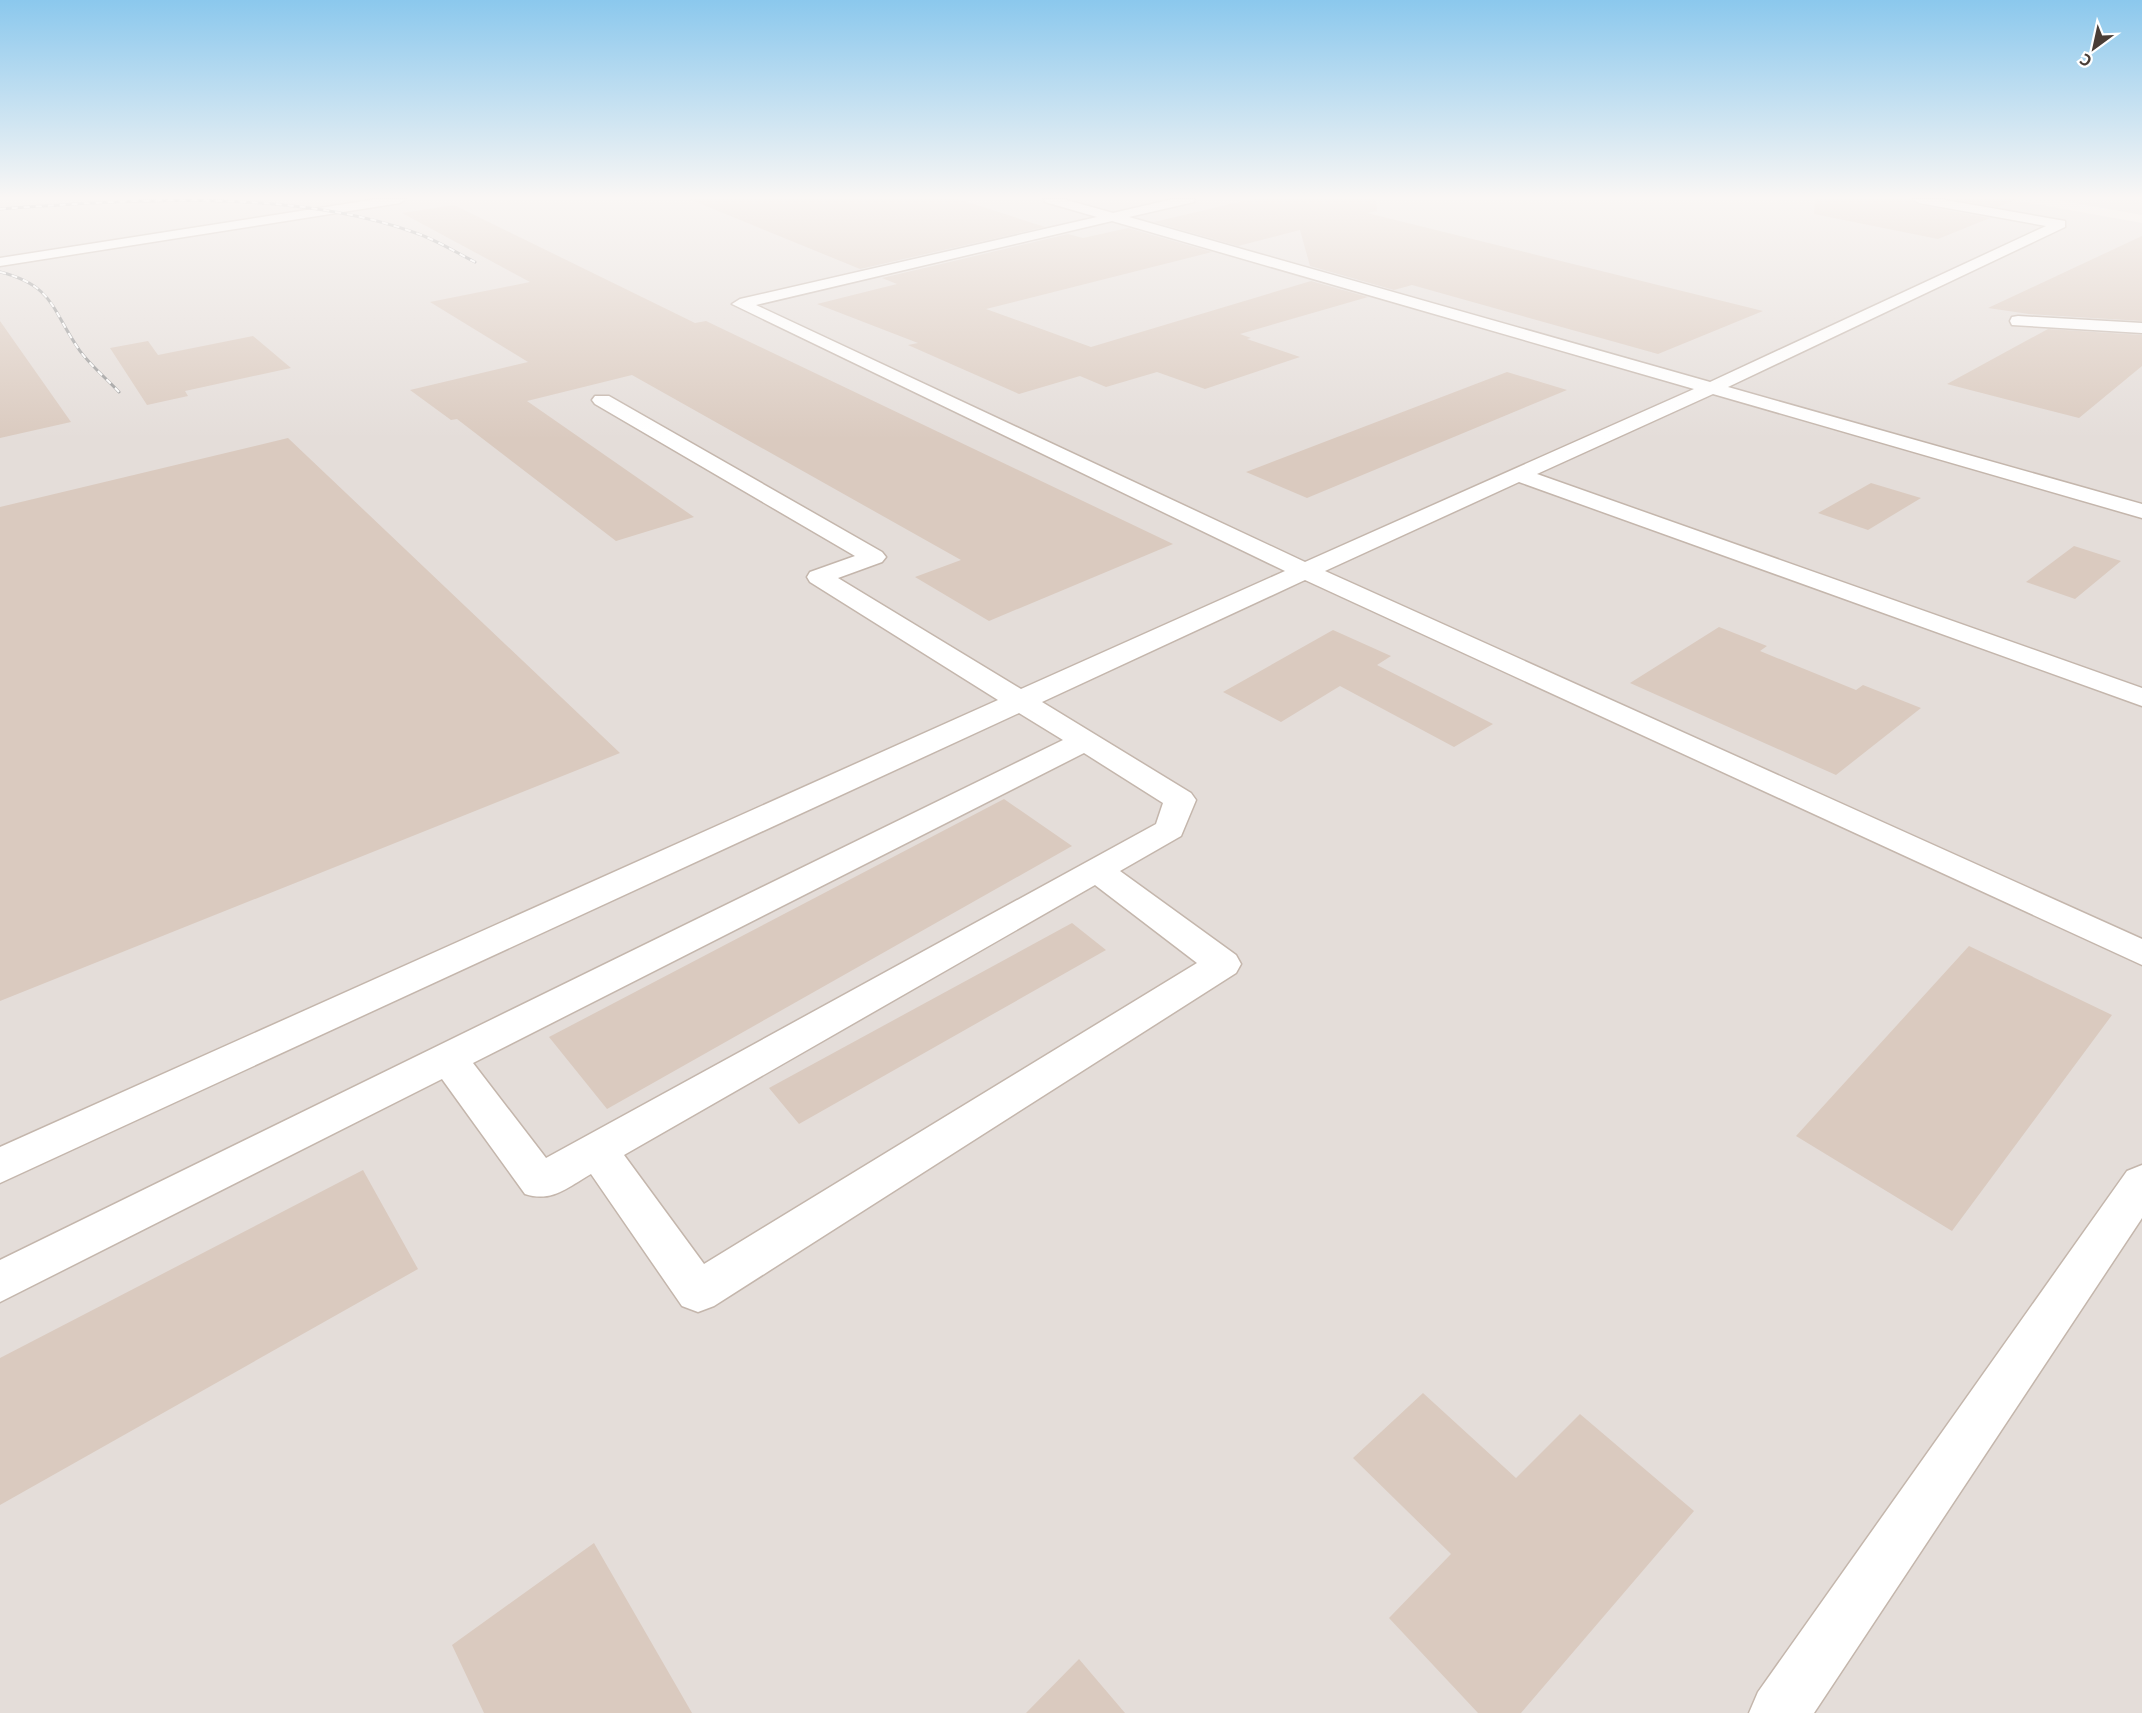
<svg xmlns="http://www.w3.org/2000/svg" width="2142" height="1713" font-family="'Open Sans',sans-serif">
	<style>
		.industrial { fill: #e4ddd9 }
		.building { fill: #dacabf }
		.lines { fill: none; stroke-linecap: round; stroke-linejoin: round }
		.minor-casing { stroke: #c4b6ac; stroke-width: 3 }
		.minor { fill: #fff; fill-rule: evenodd }
		.rail-casing { stroke: #979797; stroke-width: 3 }
		.rail { stroke: #fff; stroke-width: 2; stroke-dasharray: 6; stroke-linecap: butt }
	</style>
	<rect width="100%" height="100%" fill="#f5eee8"/>
	<path class="industrial" d="M0 199H2008L2142 223V1713H0Z
		M2052 199H2142V215Z"/>
	<path class="building" d="M689 199H958L1045 227 860 269Z
		M1252 199H1376L1377 211 1367 213 1763 311 1658 354 1412 285 1394 290 1310 266 1300 230 1238 246 1154 222Z
		M1815 199H1911L1919 205 1990 218 1938 239 1814 214Z
		M1951 199H2018L1998 207Z
		M454 205 695 323 706 321 1173 544 989 621 915 577 961 560 632 375 527 401 694 517 616 541 457 419 451 420 410 390 528 362 430 302 530 282 402 213Z
		M1128 228 1212 252 986 309 1091 347 1311 281 1368 297 1240 334 1251 338 1247 339 1300 357 1205 389 1157 372 1106 387 1080 376 1019 394 908 345 918 343 817 304 897 284 882 278 1068 234 1083 238Z
		M2142 236V321L2029 314 1988 308Z
		M0 321 71 422 0 438Z
		M2048 329 2142 335V366L2079 418 1947 384Z
		M253 336 291 368 185 391 188 396 147 405 110 348 148 341 158 355Z
		M1507 372 1567 390 1307 498 1246 472Z
		M288 438 620 753 0 1001V507Z
		M1871 483 1921 498 1868 530 1818 513Z
		M2074 546 2121 561 2075 599 2026 582Z
		M1719 627 1767 646 1760 651 1856 690 1863 685 1921 708 1836 775 1630 683Z
		M1333 630 1391 656 1377 665 1493 724 1454 747 1340 686 1281 722 1223 692Z
		M1004 799 1072 846 607 1109 549 1037Z
		M1072 923 1106 950 799 1124 769 1088Z
		M1969 946 2112 1015 1952 1231 1796 1136Z
		M363 1170 418 1269 0 1505V1358Z
		M1423 1393 1516 1478 1580 1414 1694 1511 1521 1713H1478L1389 1618 1451 1554 1353 1458Z
		M594 1543 692 1713H484L452 1645Z
		M1079 1659 1125 1713H1026Z"/>
	<g class="lines">
		<defs>
			<path id="minor" d="M377 199H406L400 203 0 266V258Z
				M1044 199H1063L1113 213 1173 199H1195L1194 202 1129 217 1710 382 2046 226 1919 203 1913 199H1940L2065 221V227L1728 387 2142 504V518L1713 394 1537 474 2142 688V706L1519 482 1325 571 2142 939V965L1305 580 1042 702 1191 793 1196 800 1181 836 1120 871 1236 955 1241 964 1236 973 714 1306 698 1312 682 1306 591 1174C568 1187 552 1203 525 1194L442 1079 0 1302V1260L1063 740 1019 713 0 1183V1147L998 700 810 582 807 577 810 572 855 556 595 404 592 400 595 396H609L882 552 886 557 882 562 838 578 1021 689 1285 571 732 304 740 299 1097 217 1045 202ZM1112 221 1694 389 1305 562 756 305ZM1084 753 1163 803 1156 824 546 1158 473 1063ZM1095 885 1197 963 704 1264 624 1155Z
				M2018 316 2142 323V333L2012 325 2010 321 2012 317Z
				M2142 1165V1218L1814 1713H1749L1758 1692 2127 1171Z"/>
		</defs>
		<use href="#minor" class="minor-casing"/>
		<use href="#minor" class="minor"/>
		<defs>
			<path id="rail" d="M0 209C130 200 289 188 413 232 435 239 455 252 475 262
				M0 272C55 286 51 310 80 351 91 366 106 378 119 392"/>
		</defs>
		<use href="#rail" class="rail-casing"/>
		<use href="#rail" class="rail"/>
	</g>
	<linearGradient id="sky" x2="0" y2="1"><stop stop-color="#8bc8ed"/><stop offset="0.45" stop-color="#faf7f5"/><stop offset="1" stop-color="#faf7f5" stop-opacity="0"/></linearGradient>
	<rect width="2142" height="439" fill="url(#sky)"/>
	<g transform="translate(2094 48) rotate(213)" stroke="#ffffff" stroke-width="4.5" paint-order="stroke">
	<path d="M0-4.5L10 22L0 15L-10 22Z" fill="#493d36"/>
	<text y="-9" font-size="16" font-weight="bold" text-anchor="middle" fill="#493d36">С</text>
	</g>
</svg>
